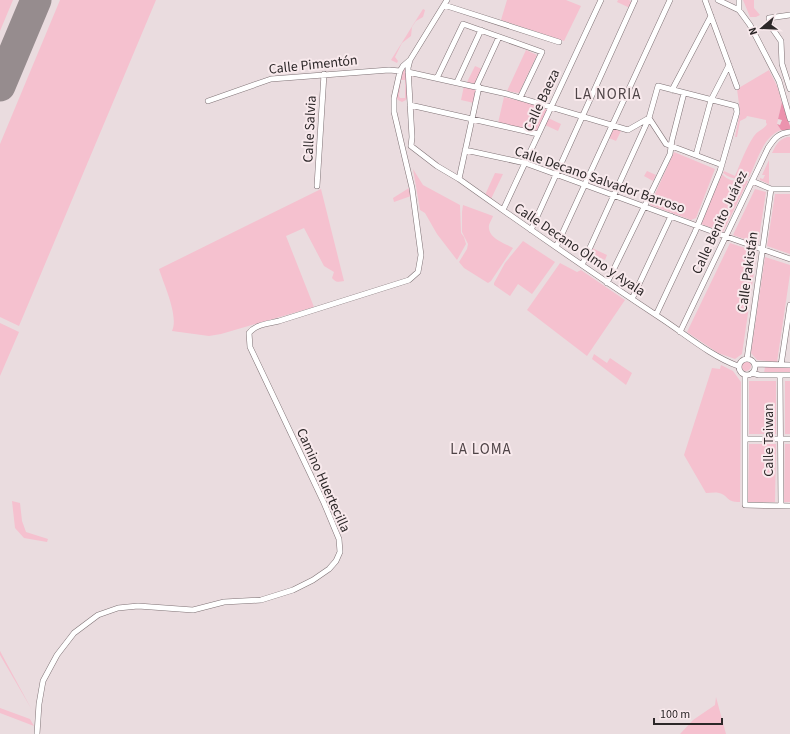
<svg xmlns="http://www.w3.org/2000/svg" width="790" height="734" font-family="'Source Sans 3',sans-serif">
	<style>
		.green { fill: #f5c1cf; fill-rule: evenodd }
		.forest { fill: #ec93ae }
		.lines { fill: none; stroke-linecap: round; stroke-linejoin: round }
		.runway { stroke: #968c8e; stroke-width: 31 }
		.minor-casing { stroke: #7f7275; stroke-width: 6 }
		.minor { stroke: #fff; stroke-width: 5 }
		.labels { text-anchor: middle; stroke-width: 4; stroke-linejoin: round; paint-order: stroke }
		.street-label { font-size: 14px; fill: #2c2728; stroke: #f8e9ec }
		.neighbourhood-label { font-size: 15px; letter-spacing: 1px; fill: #4e4346; stroke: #f8e9ec }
	</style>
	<rect width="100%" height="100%" fill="#eadcdf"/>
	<path class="green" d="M0 0H13L0 31Z
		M60 0H156L19 326 0 317V144Z
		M507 0H566L581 6 564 41 501 20Z
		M618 0H629L632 2 630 8 617 2Z
		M743 0H754V8L760 15 756 17H750Z
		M423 9 425 10 423 17 416 21 412 27 411 36 402 43 395 57 398 61 397 63 391 60Z
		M526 50 537 55 519 93 507 91Z
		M406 66 407 98 406 100 402 102 398 100 396 97 402 76 401 75ZM401 80H405V98H400L399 96Z
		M475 66 482 69 475 84 467 82Z
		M769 70 777 86 782 102 777 124 781 130C763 136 757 162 749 177 739 179 731 180 723 173L724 171 735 176C741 162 746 148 754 136 758 130 765 129 767 124L766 123V120L747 116 746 118 740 121 737 137H735L740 112 737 89Z
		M464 86 477 89 474 103 461 100Z
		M544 86 550 89 544 101 537 99Z
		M504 97 548 108 537 132 498 123Z
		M548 118 561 124 558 131 545 125Z
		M613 128 621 131 616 141 609 138Z
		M787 137H790V153H772C776 145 778 140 787 137Z
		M674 152 715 169 696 218 691 220 650 205Z
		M769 160V184L760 180V178L763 179 765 175H762Z
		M413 169 423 185 460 205 461 233 464 237 466 244 457 260 437 234 425 213 420 210Z
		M647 171 656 175 653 181 644 176Z
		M495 173 503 174 491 199 485 195Z
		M722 174C730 183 737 180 748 181L723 232 701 224Z
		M409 188 411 196 394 202 393 198Z
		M321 189 344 281C339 282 336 283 332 278L334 272 324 266 304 228 286 236 314 307 221 334 209 336 172 331C179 316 164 285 159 269Z
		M755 189 766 192 758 244 733 235Z
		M775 194H790V254L767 246Z
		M463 205 493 216C492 219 490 222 489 225 487 238 504 243 513 248L491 281 488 283 464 268 459 262 467 249 468 244 462 232V212Z
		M523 241 555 262 532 294 518 284 510 296 494 285V283L505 263Z
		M730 243 757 252 742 354 735 359 718 353 687 332Z
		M592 248 607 255 605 260 590 253Z
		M765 257 790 265V274L777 362 757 360 751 353Z
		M560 263 577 272 581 270 625 300 587 356 527 310Z
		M0 323 19 332 0 376Z
		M594 354 607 363 610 358 632 373 626 385 592 359Z
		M741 366a5 5 0 1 1 10 0a5 5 0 1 1-10 0Z
		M721 365 733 371 741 382 740 502C725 502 730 496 719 493 715 492 710 493 706 493L684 455 712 368 720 369Z
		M765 367 790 368V374L764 373Z
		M749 381H776V434H749Z
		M785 381H790V434H785Z
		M749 444H776L775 502H748Z
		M785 444H790V502H784Z
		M12 501 20 503 22 521 26 532 48 539 47 542 24 538 15 528Z
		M0 651 32 710 0 655Z
		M716 697 726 734H680L693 720 715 705Z
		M0 708 30 719 34 726 0 713Z"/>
	<path class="forest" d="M782 102 790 126V130H781L777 124 780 125 782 120 778 119Z"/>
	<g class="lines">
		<path class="runway" d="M0 86 36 0"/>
		<defs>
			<path id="minor" d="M705 0 737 87
				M718 0 739 10 750 25 779 81 790 119
				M739 0V10
				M444 5 559 42
				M790 15 769 18 772 28 781 41 782 64 790 89
				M408 72 507 94 628 130 649 118
				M437 78 463 24 542 52 520 98
				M457 82 481 30
				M476 87 499 37
				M672 90 711 16
				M208 101 271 79 389 70 400 71
				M410 105 538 134
				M649 118 666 144 722 165
				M411 146 437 166 459 179C525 226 591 272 659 317 684 333 710 356 738 366
				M411 146 412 137 408 68 410 60 447 0
				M465 150 525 163 733 239 790 259
				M696 155 711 100 729 65
				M459 179 479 87
				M752 181 771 189H790
				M317 186 324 74
				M503 210 601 0
				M531 230 635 0
				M556 247 670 0
				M582 265 649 118 658 86 736 106 737 112 720 171 695 232 656 315
				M607 283 670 154 672 140 684 93
				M632 299 671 216
				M680 332 768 148C774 139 778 133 790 132
				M739 367a8 8 0 1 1 16 0a8 8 0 1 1-16 0Z
				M747 359 771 189
				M755 364 790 365
				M781 365 790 305
				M752 373 759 375H790
				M745 375V505L790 506
				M780 375 781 506
				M745 439H790
				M37 734 39 704 43 681 57 655 74 633 98 615 118 608 138 606 193 610 224 602 261 600 293 590 313 580 329 569 336 561 340 552 339 539 324 503 250 347 249 333C256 324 268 324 279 321L409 280 418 272 421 255 412 188 394 112V98L400 71 403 66 410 60"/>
		</defs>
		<use href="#minor" class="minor-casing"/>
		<use href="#minor" class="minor"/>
	</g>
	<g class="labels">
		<g class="street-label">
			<text transform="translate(313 64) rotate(-6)" y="5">Calle Pimentón</text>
			<text transform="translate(541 100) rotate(-65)" y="5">Calle Baeza</text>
			<text transform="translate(309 129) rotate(-87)" y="5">Calle Salvia</text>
			<text transform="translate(600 179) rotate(19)" y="5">Calle Decano Salvador Barroso</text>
			<text transform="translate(719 222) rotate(-65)" y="5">Calle Benito Juárez</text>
			<text transform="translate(580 249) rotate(34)" y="5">Calle Decano Olmo y Ayala</text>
			<text transform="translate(747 272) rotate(-82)" y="5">Calle Pakistán</text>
			<text transform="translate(768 440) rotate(-90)" y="5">Calle Taiwan</text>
			<text transform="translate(324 480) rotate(66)" y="5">Camino Huertecilla</text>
		</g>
		<g class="neighbourhood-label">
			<text x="608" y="99">LA NORIA</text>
			<text x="481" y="454">LA LOMA</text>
		</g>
	</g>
	<g transform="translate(762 28) rotate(251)" stroke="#f8e9ec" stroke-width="3" paint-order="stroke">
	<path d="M0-3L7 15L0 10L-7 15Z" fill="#2c2728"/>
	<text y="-6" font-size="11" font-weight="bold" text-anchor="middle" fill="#2c2728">N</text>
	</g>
	<path d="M654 718v6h68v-6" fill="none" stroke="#2c2728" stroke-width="2"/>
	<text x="660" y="718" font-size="12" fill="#2c2728" stroke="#f8e9ec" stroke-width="3" paint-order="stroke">100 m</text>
</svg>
